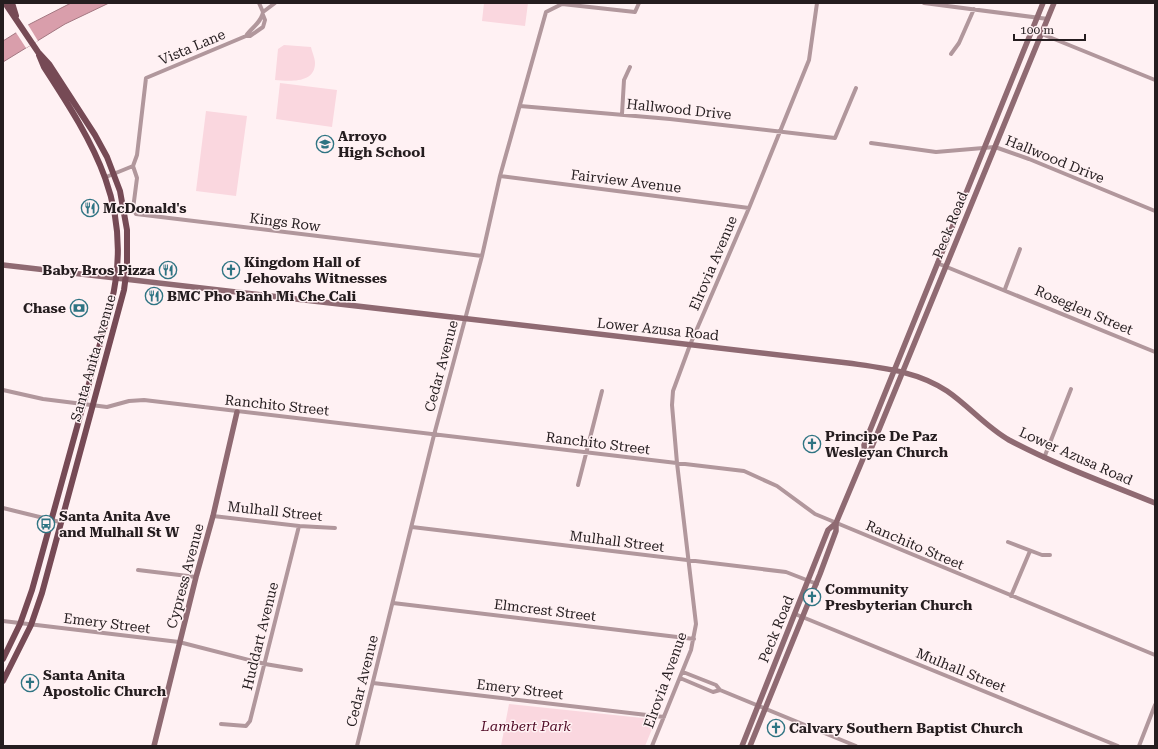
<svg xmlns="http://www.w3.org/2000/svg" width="1158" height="749" font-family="'Roboto Serif',serif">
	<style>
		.green { fill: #fad7df }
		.water { fill: #d99eab; stroke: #a37781 }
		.pier { fill: #fff1f3 }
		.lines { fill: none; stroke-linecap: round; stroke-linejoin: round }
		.street { stroke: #b1979c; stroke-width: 4 }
		.secondary { stroke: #8f6a72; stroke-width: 5.5 }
		.primary { stroke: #764a55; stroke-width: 6 }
		.labels { text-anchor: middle; stroke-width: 3; stroke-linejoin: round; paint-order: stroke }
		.street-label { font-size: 14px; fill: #251d1f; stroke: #fff1f3 }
		.poi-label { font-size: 14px; font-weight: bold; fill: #251d1f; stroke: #fff1f3; text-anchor: start }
		.park-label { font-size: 14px; font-style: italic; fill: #510b26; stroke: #fff1f3 }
	</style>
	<rect width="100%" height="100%" fill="#fff1f3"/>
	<path class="green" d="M484 3H528L525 26 482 21Z
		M284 45 311 47C312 52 315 58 315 63 315 84 289 81 275 80L278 49Z
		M280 83 337 90 332 127 276 119Z
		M206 111 247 116 236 196 196 191Z
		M509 704 652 719 655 722 645 746H501Z"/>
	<path class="water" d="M71 3H109L65 24 3 62V41L30 24Z"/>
	<path class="pier" d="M27 23 38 41 26 48 15 31Z"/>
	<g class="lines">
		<path class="street" d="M259 3 263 12
			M924 3 1048 19
			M562 4 635 12 639 3
			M1032 30 1155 80
			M246 36C251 28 262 22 263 12L275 3
			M951 54 959 43 974 9
			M520 106 670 119 835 138 856 88
			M622 114 624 80 630 67
			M871 143 936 152 995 147 1029 159 1155 211
			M133 166 137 178 133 209 136 214 482 256
			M500 176 749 208
			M106 177 133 166 137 155 146 78 246 36H250L263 27 265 20 263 15
			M937 263 1155 352
			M1005 289 1020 249
			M3 390 43 399 107 407 129 401 144 400 744 471 777 486 815 514 1155 655
			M1044 458 1071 389
			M578 485 602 391
			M3 508 60 522
			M213 516 299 526 335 528
			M412 527 786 572 817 584
			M1008 542 1042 555H1050
			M138 570 196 577
			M1011 596 1030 551
			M393 603 694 639
			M795 614 1118 746
			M3 621 179 642 265 664 301 670
			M683 672 716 685 720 690 856 746
			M680 678 713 692 720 690
			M373 683 664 717
			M221 724 246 726 250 721 299 526
			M357 746 434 435 482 256 500 176 546 12 562 4
			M652 746 691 650 696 624 677 463 672 405 673 391 690 345 749 208 809 60 817 3
			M1139 746 1155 705"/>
		<path class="secondary" d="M3 265 848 363C883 368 917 371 947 391 969 406 986 427 1009 440 1056 465 1106 483 1155 503
			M865 454 864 445 1043 3
			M154 746 196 577 213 516 237 412
			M742 746 828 530 836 523 865 454 871 449 1054 3
			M750 746 820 574 836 531V523"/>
		<path class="primary" d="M12 3 16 16
			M3 659 20 624 32 590 111 304C135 208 94 144 44 67L39 55
			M3 681 31 625 42 593 124 290 127 267V230L120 191 107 157 95 135 49 64 38 52 5 3"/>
	</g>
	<defs>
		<symbol id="school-ring" viewBox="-11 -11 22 22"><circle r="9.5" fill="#fff1f3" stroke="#2f7483" stroke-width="1.5"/><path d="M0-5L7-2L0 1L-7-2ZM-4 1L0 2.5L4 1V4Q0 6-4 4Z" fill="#2f7483"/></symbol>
		<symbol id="restaurant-ring" viewBox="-11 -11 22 22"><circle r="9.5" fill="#fff1f3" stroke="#2f7483" stroke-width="1.5"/><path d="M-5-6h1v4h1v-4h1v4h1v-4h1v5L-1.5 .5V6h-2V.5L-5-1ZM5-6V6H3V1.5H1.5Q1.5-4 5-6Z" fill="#2f7483"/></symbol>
		<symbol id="church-ring" viewBox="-11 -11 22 22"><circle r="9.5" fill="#fff1f3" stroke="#2f7483" stroke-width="1.5"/><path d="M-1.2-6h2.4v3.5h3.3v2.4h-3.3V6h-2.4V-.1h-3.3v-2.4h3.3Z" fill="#2f7483"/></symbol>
		<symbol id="bank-ring" viewBox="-11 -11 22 22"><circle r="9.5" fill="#fff1f3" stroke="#2f7483" stroke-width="1.5"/><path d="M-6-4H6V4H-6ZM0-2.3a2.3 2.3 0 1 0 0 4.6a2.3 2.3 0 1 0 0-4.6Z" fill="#2f7483"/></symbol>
		<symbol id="bus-ring" viewBox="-11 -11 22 22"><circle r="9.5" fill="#fff1f3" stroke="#2f7483" stroke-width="1.5"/><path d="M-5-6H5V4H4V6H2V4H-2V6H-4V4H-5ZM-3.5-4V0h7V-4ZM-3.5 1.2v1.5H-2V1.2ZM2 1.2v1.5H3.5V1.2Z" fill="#2f7483"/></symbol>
	</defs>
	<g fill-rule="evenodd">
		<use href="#school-ring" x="315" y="134" width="20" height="20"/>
		<use href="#restaurant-ring" x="80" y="198" width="20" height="20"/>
		<use href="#restaurant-ring" x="158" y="260" width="20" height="20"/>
		<use href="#church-ring" x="221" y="260" width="20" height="20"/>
		<use href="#restaurant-ring" x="144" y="286" width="20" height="20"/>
		<use href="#bank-ring" x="69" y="298" width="20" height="20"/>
		<use href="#church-ring" x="802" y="434" width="20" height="20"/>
		<use href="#bus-ring" x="36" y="514" width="20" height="20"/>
		<use href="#church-ring" x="802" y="587" width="20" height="20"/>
		<use href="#church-ring" x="20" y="673" width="20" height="20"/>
		<use href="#church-ring" x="766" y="718" width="20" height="20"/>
	</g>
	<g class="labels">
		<g class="street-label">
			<text transform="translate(192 47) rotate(-23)" y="5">Vista Lane</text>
			<text transform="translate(679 109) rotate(6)" y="5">Hallwood Drive</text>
			<text transform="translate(1055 159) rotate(22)" y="5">Hallwood Drive</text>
			<text transform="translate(626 181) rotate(7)" y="5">Fairview Avenue</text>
			<text transform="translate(285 222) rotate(7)" y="5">Kings Row</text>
			<text transform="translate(950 225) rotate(-68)" y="5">Peck Road</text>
			<text transform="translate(713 263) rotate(-67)" y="5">Elrovia Avenue</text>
			<text transform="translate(1084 310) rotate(23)" y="5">Roseglen Street</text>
			<text transform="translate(658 329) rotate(6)" y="5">Lower Azusa Road</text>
			<text transform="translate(93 358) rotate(-74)" y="5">Santa Anita Avenue</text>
			<text transform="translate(441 366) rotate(-75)" y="5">Cedar Avenue</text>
			<text transform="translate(277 405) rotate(6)" y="5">Ranchito Street</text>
			<text transform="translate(598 443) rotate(7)" y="5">Ranchito Street</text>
			<text transform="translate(1076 456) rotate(24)" y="5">Lower Azusa Road</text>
			<text transform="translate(275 511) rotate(6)" y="5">Mulhall Street</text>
			<text transform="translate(617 541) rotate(7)" y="5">Mulhall Street</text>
			<text transform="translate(915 545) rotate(23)" y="5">Ranchito Street</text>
			<text transform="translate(185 576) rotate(-75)" y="5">Cypress Avenue</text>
			<text transform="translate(545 610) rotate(7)" y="5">Elmcrest Street</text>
			<text transform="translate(107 623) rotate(7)" y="5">Emery Street</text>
			<text transform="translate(776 629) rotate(-68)" y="5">Peck Road</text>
			<text transform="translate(260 636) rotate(-76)" y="5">Huddart Avenue</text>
			<text transform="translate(961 670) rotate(22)" y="5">Mulhall Street</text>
			<text transform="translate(665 680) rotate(-70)" y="5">Elrovia Avenue</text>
			<text transform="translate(362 681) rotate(-76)" y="5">Cedar Avenue</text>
			<text transform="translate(520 689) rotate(7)" y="5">Emery Street</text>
		</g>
		<g class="poi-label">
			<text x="338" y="141">Arroyo<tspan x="338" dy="16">High School</tspan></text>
			<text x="103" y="213">McDonald's</text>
			<text x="244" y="267">Kingdom Hall of<tspan x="244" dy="16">Jehovahs Witnesses</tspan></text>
			<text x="155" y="275" text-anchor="end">Baby Bros Pizza</text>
			<text x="167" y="301">BMC Pho Banh Mi Che Cali</text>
			<text x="66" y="313" text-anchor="end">Chase</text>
			<text x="825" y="441">Principe De Paz<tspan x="825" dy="16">Wesleyan Church</tspan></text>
			<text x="59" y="521">Santa Anita Ave<tspan x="59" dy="16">and Mulhall St W</tspan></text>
			<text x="825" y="594">Community<tspan x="825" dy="16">Presbyterian Church</tspan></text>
			<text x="43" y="680">Santa Anita<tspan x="43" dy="16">Apostolic Church</tspan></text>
			<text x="789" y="733">Calvary Southern Baptist Church</text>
		</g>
		<g class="park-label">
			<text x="526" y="731">Lambert Park</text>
		</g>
	</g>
	<rect width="1158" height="749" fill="none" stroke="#251d1f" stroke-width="8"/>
	<path d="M1014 34v6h71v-6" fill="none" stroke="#251d1f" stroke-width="2"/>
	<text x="1020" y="34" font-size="12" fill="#251d1f" stroke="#fff1f3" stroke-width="3" paint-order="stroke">100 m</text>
</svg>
